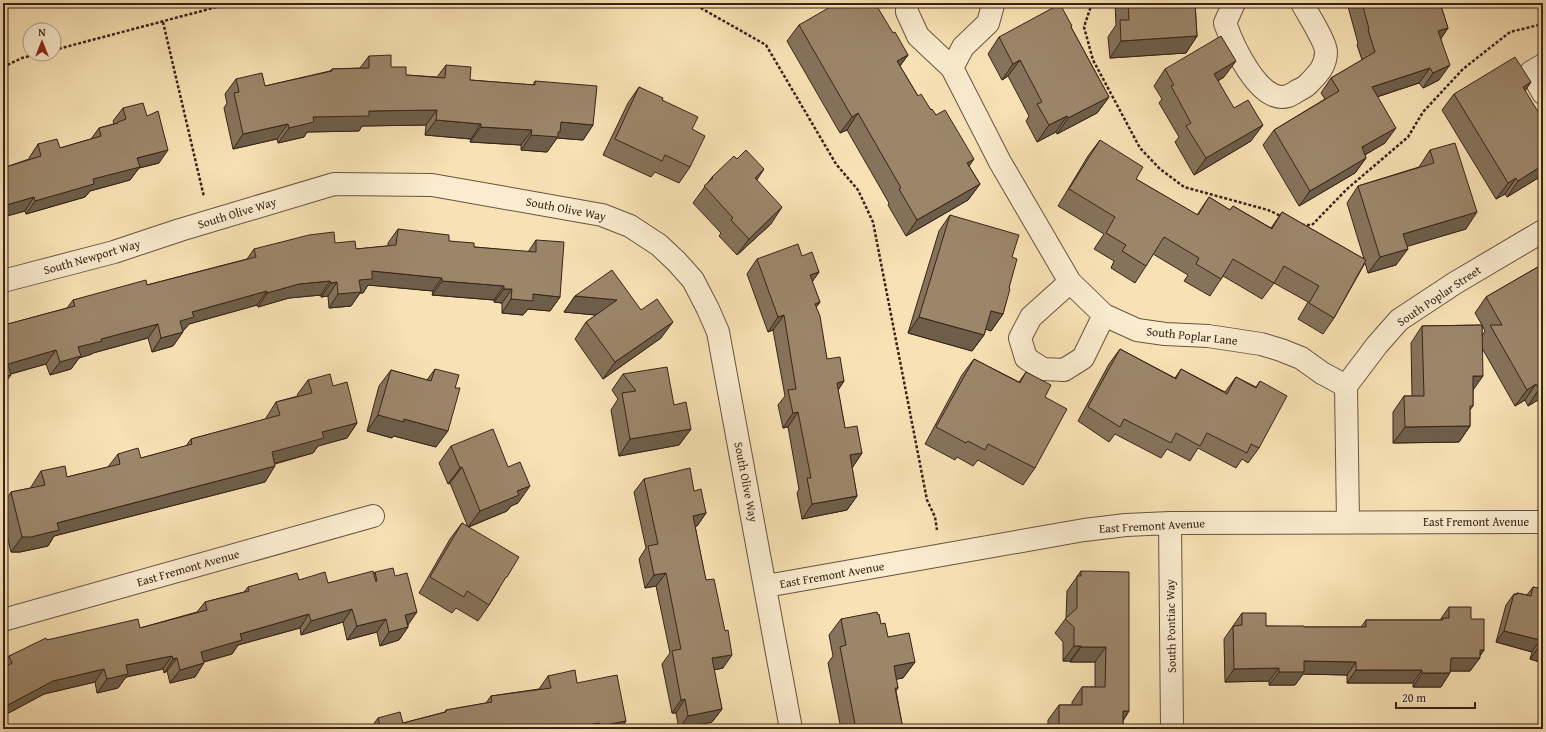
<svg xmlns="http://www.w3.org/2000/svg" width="1546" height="732" font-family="'Gentium Book Plus',serif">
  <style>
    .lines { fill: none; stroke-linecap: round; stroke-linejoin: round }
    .street-casing { stroke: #69533f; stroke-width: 24 }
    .path { stroke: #392318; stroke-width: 2.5; stroke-dasharray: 3 2; stroke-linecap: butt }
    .street { stroke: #faeccf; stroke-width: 22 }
    .wall { fill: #86735b; stroke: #392318; fill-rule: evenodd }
    .shaded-wall { fill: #6d5e4a; stroke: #392318 }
    .building { fill: #9c866a; stroke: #392318 }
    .labels { text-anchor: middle; stroke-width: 3; stroke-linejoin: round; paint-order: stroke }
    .street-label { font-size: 12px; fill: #392318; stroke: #faeccf }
  </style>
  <rect width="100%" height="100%" fill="#f8e2b5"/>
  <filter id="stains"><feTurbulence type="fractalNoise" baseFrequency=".005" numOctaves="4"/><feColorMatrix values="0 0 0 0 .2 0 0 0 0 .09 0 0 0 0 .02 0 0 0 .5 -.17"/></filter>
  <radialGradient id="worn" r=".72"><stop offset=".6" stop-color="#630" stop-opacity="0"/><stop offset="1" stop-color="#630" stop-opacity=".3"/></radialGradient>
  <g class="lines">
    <defs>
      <path id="street" d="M907,3V12L918,36L952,68L963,47L988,23L993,5L992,3
        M1234,3L1225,23C1232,43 1259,105 1288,96C1291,95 1294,93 1297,91C1301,89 1306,87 1309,83C1318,74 1326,66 1326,52C1326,42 1307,13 1302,3
        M1543,65L1531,72L1543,93
        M952,68L1000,162L1070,282L1104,315L1137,330L1165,334L1208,336L1261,344L1281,350L1301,358L1322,373L1346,386
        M3,281L114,252L180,230L334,184L432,185L602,215L630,226L659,245L677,262L693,280L708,309L718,332L791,729
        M1070,282L1031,317L1020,338L1026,358L1043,369L1064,370L1083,358L1104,315
        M1348,522L1346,386L1377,345L1399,320L1455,283L1543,231
        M1170,523L1172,729
        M766,586L1084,530L1126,525L1170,523L1543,522
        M3,620L373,516"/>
    </defs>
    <use href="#street" class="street-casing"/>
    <path class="path" d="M577,3L583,5L600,3
      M692,3L766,45L836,164L858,190L873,222L927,500L935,517L937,530
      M1092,3L1084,27L1093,60L1140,148L1160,169L1184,187L1268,210L1283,217
      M163,22L204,197
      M54,50L232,3
      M3,67L22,58L38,54
      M1302,225H1312L1347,189L1408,137L1423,112L1463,69L1510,32L1543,24"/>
    <use href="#street" class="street"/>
  </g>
  <path class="wall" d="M1038,3H1045L1039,6Z
    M1115,3H1195L1197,36L1186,53L1110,58L1108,37L1116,25Z
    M1347,3H1441H1440L1448,28L1441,38L1439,80L1423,88L1419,83L1377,97L1385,143L1365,155L1366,158L1355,173L1299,206L1263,145L1274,130L1325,99L1321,93L1331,78L1362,60L1357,45L1358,43Z
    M799,25L893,33L908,55L900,66L918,96L931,110L969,166L980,184L968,200L906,236L888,205L889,203L847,130L840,133L787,41Z
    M1072,26L1071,27L1109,97L1097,113L1057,134L1056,132L1037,142L1026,121L1029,116L1008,76L1002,80L988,54L999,37Z
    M369,56L406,75L437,77L446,65L470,80L533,85L535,81L593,125L583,140L557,138L547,152L521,150V145L470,142L471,139L425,135L426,125L362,126L359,131L307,132L304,137L278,143L277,139L233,149L224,108L227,103L225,94L236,79L265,86L330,71L332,69L360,68Z
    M1165,69L1224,77L1218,81L1251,141L1194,175L1175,142L1179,137L1159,103L1162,99L1154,86Z
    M639,87L662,100L692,129L690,167L679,183L655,172L651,177L603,155L628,103Z
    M1525,91L1543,175L1507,197L1505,194L1496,199L1442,110L1454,94Z
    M123,108L159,163L139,168L130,180L90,191L85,197L26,214L25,211L3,217V168L29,159V158L38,144L60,148L91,139L99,128L114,124L113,121Z
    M1100,140L1136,179L1197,215L1209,197L1230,210L1233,206L1271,228L1282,212L1364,259L1347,203L1358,186L1419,167L1430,150L1466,229L1407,246L1396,265L1368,273L1365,263L1334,318L1323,334L1298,319L1308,302L1274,283L1262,299L1223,276L1210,296L1184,281L1188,275L1153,254L1146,266L1135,283L1111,268L1114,261L1094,249L1104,234L1058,206L1088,156Z
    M712,177L757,180L771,224L737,255L719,236L721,233L693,203Z
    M950,215L1012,257L1009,288L1003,314L991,331L986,329L984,335L972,351L908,333L939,231Z
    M398,229L449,241L474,247L528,252L536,240L560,297L550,311L528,309L523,315L502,313V303L494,302V300L432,295L433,291L368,285L363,293H360L351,306L329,308L328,296L321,297V295L289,298L258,307L257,305L189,324L184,330L183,331L173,346L152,352L148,338L93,353L92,354L79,358L71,369L50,375L46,364L11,374L8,324L67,308L73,300L147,285L247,259L254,249L335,243L356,249L388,246V243Z
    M802,256L819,272L812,282L820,302L816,307L827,359L844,381L838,390L845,428L862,453L852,468L857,496L847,510L802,519L797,493L799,489L788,427L783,428L778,405L785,396L773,330L768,332L747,274L757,259Z
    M1543,264V397L1528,406L1525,400L1515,406L1482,348L1473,390V406L1470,410V426L1459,442L1393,443V412L1404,396H1412L1411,343L1422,326L1482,325L1475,313L1486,297ZM1482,325L1485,331L1482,336Z
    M575,296L641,310L661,338L603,379L575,339L586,322L596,315L564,312Z
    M1120,349L1175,378L1181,369L1225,392L1236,377L1256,387L1260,381L1259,448L1248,463L1242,459L1236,468L1198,448L1190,461L1167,449L1161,458L1115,434L1109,442L1078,421L1109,364Z
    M974,359L1019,382L1026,372L1045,397L1035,468L1023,485L978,460L973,466L957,457L955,460L925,444L962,375Z
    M435,369L436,447L394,436L392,438L367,431L379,386L391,370L427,380Z
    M623,374L674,405L691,429L679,445L619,456L611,410L618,399L612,390Z
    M308,380L333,386L357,423L347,438L318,446L313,453L275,464L265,482L54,536L48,546L20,552H11L3,517V505L11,492L31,488V487L41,471L67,477L108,467L118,454L141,458L186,446L191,439L266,419V418L276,402L298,396L297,395Z
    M451,446L518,503L511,506L507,511L469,527L499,589L489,605L478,621L456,608L452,613L419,593L450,539L462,523L468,527L450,483L448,484L439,463Z
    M644,479L694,491L706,513L697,526H695L723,668L714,670L722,709L712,722L679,729L676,713H672L662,664L670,653L656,586L645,588L639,559L646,548L634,492Z
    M1081,571L1129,711L1123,721V729H1048V720L1059,705H1072V702L1082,687H1095V662H1070V661H1063V642L1055,633L1066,618L1067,591Z
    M375,572L408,625V627L399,640L380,646L377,632L347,640L343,622L301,635L300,628L238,645L232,654L204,662L195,677L170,683L167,671L164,673L163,669L126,677L118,688L97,693L95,682L44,694L3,716V664L9,656L47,640L140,628L197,612L205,602L244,592L248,587L299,580L328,583L374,574Z
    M1533,587L1543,589V663L1530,659L1532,652L1496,642L1506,605L1514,594H1516L1517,593L1527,595Z
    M1449,607L1471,619L1484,650L1470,671H1450L1441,687H1413V683H1347V675L1303,674L1295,685H1269V681L1225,682L1224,639L1242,613L1266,626L1304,627H1361L1366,620H1440Z
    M841,619L881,624L888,637L915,662L903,678L896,679L898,688L896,691L903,729H841L828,663L833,656L829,635Z
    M548,676L577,683L626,721L620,729H370L378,718L403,723L445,712L446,710L486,703L491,696L539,689Z"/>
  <path class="shaded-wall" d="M1448,28L1438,43V31Z
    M1197,36L1186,53L1110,58L1121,41Z
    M908,55L896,71L897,61Z
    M1020,60L1008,76L1002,80L1013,64Z
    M1236,61L1224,77L1202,90L1214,74Z
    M1450,65L1439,80L1423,88L1433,73Z
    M1430,68L1419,83L1361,102L1372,87Z
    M1531,82L1520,99L1523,87Z
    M1109,97L1097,113L1057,134L1068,118Z
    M437,110L426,125L362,126L359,131L307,132L304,137L278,143L289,128L313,117L369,111Z
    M858,113L847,130L840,133L852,117Z
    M1067,116L1056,132L1037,142L1049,125Z
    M436,120L481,124L471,139L425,135Z
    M561,122L593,125L583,140L557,138L547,152L521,150L531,135Z
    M288,124L277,139L233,149L243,134Z
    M1263,125L1251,141L1194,175L1206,158Z
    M481,127L532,130L521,145L470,142Z
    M1396,128L1385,143L1352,162L1362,147Z
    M168,150L159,163L139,168L130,180L90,191L85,197L26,214L35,201L93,179L137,158Z
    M1366,158L1355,173L1299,206L1310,191Z
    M974,159L963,175L967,163Z
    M1543,165V175L1507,197L1518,181Z
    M764,169L753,186L755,178Z
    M1516,178L1505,194L1496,199L1508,183Z
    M980,184L968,200L906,236L917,220Z
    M34,197L25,211L3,217V206Z
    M782,207L771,224L737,255L749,239Z
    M1477,212L1466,229L1392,251L1403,234Z
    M1408,249L1396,265L1368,273L1380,257Z
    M372,271L442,278L433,291L368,285L363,293H360L351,306L329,308L338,294Z
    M819,272L809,286L810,275Z
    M330,281L321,295L289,298L258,307L267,293L299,284Z
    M442,281L504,286L494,300L432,295Z
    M337,282L328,296L321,297L331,283Z
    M504,289H512L502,303L494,302Z
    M267,291L257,305L189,324L184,330L170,334L180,321L192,312Z
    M533,294L560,297L550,311L528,309L523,315L502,313L511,299Z
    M575,296L617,300L606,316L564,312Z
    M820,302L809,317L815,304Z
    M991,311L1003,314L991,331L979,327Z
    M784,315L773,330L768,332L778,317Z
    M919,317L984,335L972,351L908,333Z
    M673,322L661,338L603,379L615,362Z
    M158,324L148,338L93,353L92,354L79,358L71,369L50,375L60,362L78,347L101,339Z
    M183,332L173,346L152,352L161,338Z
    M56,350L46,364L3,376L8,364Z
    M11,375L3,386V377Z
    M1473,376H1483L1471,393Z
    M844,381L834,396L837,383Z
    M1536,384L1525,400L1515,406L1527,390Z
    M1543,387V397L1528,406L1539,389Z
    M798,412L788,427L783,428L793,413Z
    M378,415L404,419L448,431L436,447L394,436L392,438L367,431Z
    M357,423L347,438L318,446L313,453L261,467L272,452L322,432Z
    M1470,426L1459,442L1393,443L1405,427Z
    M691,429L679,445L619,456L630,439Z
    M862,453L852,468L850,455Z
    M275,466L265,482L54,536L48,546L20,552H11L22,537L57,523Z
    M462,467L450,483L448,484L460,468Z
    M530,486L518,503L511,506L507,511L468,527L480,511L517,491Z
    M857,496L847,510L802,519L812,504Z
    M706,513L697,526L684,529L693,516Z
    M666,573L656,586L645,588L654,575Z
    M352,609L343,622L301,635L311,621Z
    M417,612L408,625L405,615Z
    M309,614L300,628L238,645L232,654L192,665L201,652L240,634Z
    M386,619L377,632L347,640L357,626Z
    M408,627L399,640L380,646L389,632Z
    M1504,631L1540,640L1532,652L1496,642Z
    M1074,646H1081L1070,661H1063Z
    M1081,647H1106L1095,662H1070Z
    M1538,648L1543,649V663L1530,659Z
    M1480,650H1484L1478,658H1480L1470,671H1442L1451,658Z
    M732,655L723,668L703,672L712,658Z
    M172,656L163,669L126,677L118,688L97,693L107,679L126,665Z
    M177,658L167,671L164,673L173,659Z
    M1304,661L1356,662L1347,675L1303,674L1295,685H1269L1279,672Z
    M915,662L903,678L882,682L894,666Z
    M204,663L195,677L170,683L180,670Z
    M1279,668L1269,681L1225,682L1234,669Z
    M104,669L95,682L44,694L3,716V710L6,706L53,681Z
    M1356,670H1422L1413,683H1347Z
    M1422,673H1450L1441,687H1413Z
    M685,699L676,713H672L681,700Z
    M722,709L712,722L679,729L688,716Z
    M1123,711H1129L1119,726Z
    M626,721L620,729H598L600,726Z
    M599,723L595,729H567Z
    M1059,727H1085L1084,729H1058Z"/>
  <path class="building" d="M837,3H875L893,33L895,32L908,55L897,61L918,96L921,94L931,110L932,109L936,115L945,110L974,159L967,163L980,184L917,220L899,189L901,188L858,113L852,117L799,25Z
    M1128,3H1195L1197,36L1121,41L1120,20H1129Z
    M1362,3H1440L1448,28L1438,31L1450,65L1433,73L1430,68L1372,87L1396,128L1362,147L1366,158L1310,191L1274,130L1339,91L1331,78L1375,52L1368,30L1369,29Z
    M1060,4L1072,26L1071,27L1109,97L1068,118L1067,116L1049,125L1037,104L1042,102L1020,60L1013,64L999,37Z
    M1221,36L1236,61L1214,74L1234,108L1248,100L1263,125L1206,158L1186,126L1191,123L1171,86L1174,85L1165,69Z
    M391,55V67H406V75L445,78L446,65L471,67L470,80L535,85V81L597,86L593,125L561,122L560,132H558V137L531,135L532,130L481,127V124L436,120L437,110L369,111V116L313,117L314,122L289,128L288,124L243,134L234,93L239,92L236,79L262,73L265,86L332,71V69L369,68V56Z
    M1515,57L1531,82L1523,87L1543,120V165L1518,181L1516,178L1508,183L1454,94Z
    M639,87L663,98L662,100L698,117L692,129L705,136L690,167L665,155L662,161L615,139Z
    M143,103L147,116L158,111L168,150L137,158L140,167L93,179L94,184L35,201L34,197L3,206V168L41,156L38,144L57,139L60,148L101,136L99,128L118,123V122L126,119L123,108Z
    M1100,140L1143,167L1136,179L1198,215L1209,197L1230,210L1233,206L1272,229L1282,212L1366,260L1334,318L1309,303L1319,286L1284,266L1274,283L1233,259L1221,279L1196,264L1199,258L1164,237L1146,266L1122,251L1126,245L1106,233L1115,217L1069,189Z
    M1455,143L1477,212L1403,234L1408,249L1380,257L1358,186L1434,163L1430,150Z
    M746,150L764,169L755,178L782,207L749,239L731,220L733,218L704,186L713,178L712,177L734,156L737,159Z
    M950,215L1019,235L1012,257L1017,259L1009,288L1010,289L1003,314L991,311L984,335L919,317Z
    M398,229L449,235V241L474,243V247L536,252V240L564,242L560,297L533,294V301L511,299L512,289H504V286L442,281V278L372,271V279L359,280L361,292L338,294L337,282L331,283L330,281L299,284L267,293V291L192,312L194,317L180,321L183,332L161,338L158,324L101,339L102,341L78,347L81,356L60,362L56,350L8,364L11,375L3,377V320L6,319L8,324L75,306L73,300L146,280L147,285L256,257L254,249L309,235L334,232L335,243L355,241L356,249L396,245Z
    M798,244L802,256L812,252L819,272L810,275L820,302L815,304L820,316L827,359L840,357L844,381L837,383L845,428L857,426L862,453L850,455L857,496L812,504L807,478H811L798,412L793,413L788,390L796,389L784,315L778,317L757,259Z
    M1543,264V387L1539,389L1536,384L1527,390L1490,325H1502L1486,297Z
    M612,270L641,310L657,299L673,322L615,362L586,322L617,300L575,296Z
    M1482,325L1483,376H1473V406H1470V426L1405,427L1404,396H1424L1422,326Z
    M1120,349L1176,379L1181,369L1227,394L1236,377L1256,388L1260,381L1287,396L1259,448L1251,444L1247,453L1207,433L1200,446L1176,433L1171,443L1124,419L1120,427L1088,407Z
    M974,359L1020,383L1026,372L1051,385L1045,397L1067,409L1035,468L988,444L985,450L968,441L966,443L936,427Z
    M667,367L674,405L686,402L691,429L630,439L622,393L636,391L623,374Z
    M435,369L459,375L455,388H460L448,431L404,419V422L378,415L391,370L431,381Z
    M330,374L333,386L347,382L357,423L322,432L324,438L272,452L275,466L57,523L59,530L31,537H22L11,492L45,485L41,471L65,466L67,477L120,464L118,454L138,448L141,458L192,444L191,439L280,415L276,402L312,393L308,380Z
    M493,429L508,467L520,462L530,486L517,491L519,495L480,511L462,467L460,468L451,446Z
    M690,468L694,491L701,489L706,513L693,516L706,580L714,579L725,631L728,630L732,655L712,658L722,709L688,716L685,699L681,700L672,651L681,649L666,573L654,575L648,546L658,544L644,479Z
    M462,523L519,557L507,577H506L489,605L467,591L464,597L430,577Z
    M393,568L395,576L407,573L417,612L405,615L408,627L389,632L386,619L357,626L352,609L311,621L309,614L240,634L242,640L201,652L204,663L180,670L177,658L173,659L172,656L126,665L128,674L107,679L104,669L53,681L6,706L3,700V668L12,663L9,656L46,638L47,640L138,619L140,628L207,610L205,602L249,591L248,587L297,573L299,580L325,572L328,583L373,571L376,582L377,581L375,572Z
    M1081,571L1129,572V711H1123V729H1085V727H1059V705H1082V687H1105L1106,647H1081V646H1074V627L1065,619L1077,608V576H1081Z
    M1533,587L1543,589V649L1538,648L1540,640L1504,631L1514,594L1517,595V593L1531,596Z
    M1449,607H1471V619H1484V650H1480V658H1451L1450,673H1422V670H1356V662L1304,661V672H1279V668L1234,669L1233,626L1242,625V613H1266V626H1304V627H1366V620H1443V618H1449Z
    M877,612L878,615L879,614L881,624L885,623L888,637L909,633L915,662L894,666L898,688H895L903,729H856L840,647L846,645L841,619Z
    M575,670L577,683L617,675L626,721L600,726L599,723L567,729H555V728L551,729H381L378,718L400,712L403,723L446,712V710L492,702L491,696L551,688L548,676Z"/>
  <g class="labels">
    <g class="street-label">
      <text transform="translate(566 209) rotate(11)" y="4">South Olive Way</text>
      <text transform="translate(237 213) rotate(-17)" y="4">South Olive Way</text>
      <text transform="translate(92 257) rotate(-16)" y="4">South Newport Way</text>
      <text transform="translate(1439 296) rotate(-34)" y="4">South Poplar Street</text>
      <text transform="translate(1192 336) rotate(6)" y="4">South Poplar Lane</text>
      <text transform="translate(746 482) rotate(79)" y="4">South Olive Way</text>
      <text x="1476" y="526">East Fremont Avenue</text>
      <text transform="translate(1152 526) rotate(-3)" y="4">East Fremont Avenue</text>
      <text transform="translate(188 568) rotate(-16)" y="4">East Fremont Avenue</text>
      <text transform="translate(832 575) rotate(-10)" y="4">East Fremont Avenue</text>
      <text transform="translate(1171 626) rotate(-91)" y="4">South Pontiac Way</text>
    </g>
  </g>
  <rect width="1546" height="732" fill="none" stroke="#f8e2b5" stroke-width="16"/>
  <rect x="4" y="4" width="1538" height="724" fill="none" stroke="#392318" stroke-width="2"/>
  <rect x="8" y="8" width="1530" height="716" fill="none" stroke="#392318"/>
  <g transform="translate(42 42)"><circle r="19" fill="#faeccf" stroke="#ad9c86"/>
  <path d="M0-3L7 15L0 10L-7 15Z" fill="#8f2418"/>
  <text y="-6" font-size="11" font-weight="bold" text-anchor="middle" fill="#392318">N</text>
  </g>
  <path d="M1396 702v6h79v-6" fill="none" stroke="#392318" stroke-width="2"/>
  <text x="1402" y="702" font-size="12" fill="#392318" stroke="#faeccf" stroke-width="3" paint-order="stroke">20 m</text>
  <rect width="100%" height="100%" filter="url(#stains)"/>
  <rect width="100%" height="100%" fill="url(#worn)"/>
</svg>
